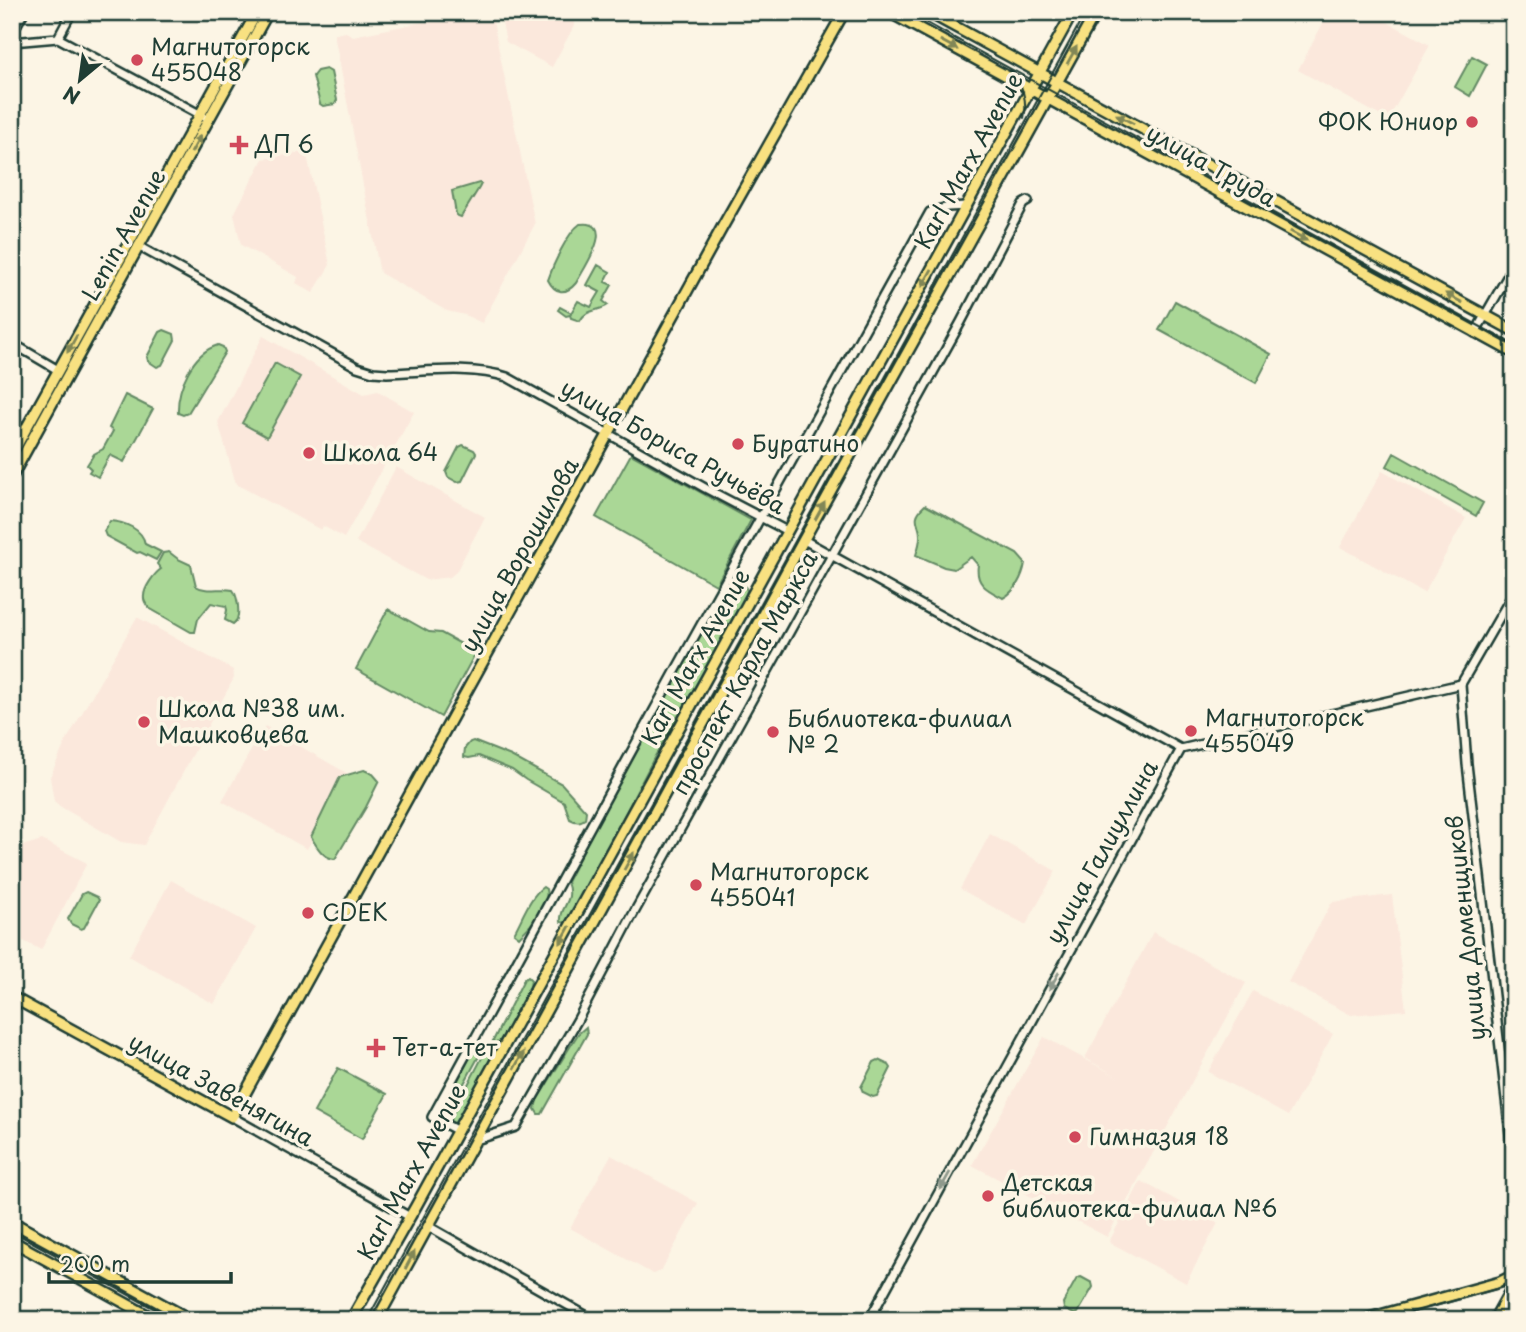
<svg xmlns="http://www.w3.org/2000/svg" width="1526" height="1332" font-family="'Playpen Sans',sans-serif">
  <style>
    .built { fill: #fbe8dc }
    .green { fill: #aad796; stroke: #648a65; stroke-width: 2 }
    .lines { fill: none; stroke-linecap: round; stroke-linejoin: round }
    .minor-casing { stroke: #1f3d34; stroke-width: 12 }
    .major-casing { stroke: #1f3d34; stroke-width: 14 }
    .minor { stroke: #fcf5e5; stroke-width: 7 }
    .major { stroke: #f8e181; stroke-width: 9 }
    .tram { stroke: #1f3d34; stroke-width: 2 }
    .oneway { fill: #818757 }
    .oneway2 { fill: #8e998c }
    .poi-dot { fill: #d1495b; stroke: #fcf5e5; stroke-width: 2.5 }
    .labels { text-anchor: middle; stroke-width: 7; stroke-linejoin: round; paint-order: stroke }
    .poi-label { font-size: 23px; fill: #1f3d34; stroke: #fcf5e5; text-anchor: start }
    .street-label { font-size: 23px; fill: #1f3d34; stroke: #fcf5e5 }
  </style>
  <rect width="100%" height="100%" fill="#fcf5e5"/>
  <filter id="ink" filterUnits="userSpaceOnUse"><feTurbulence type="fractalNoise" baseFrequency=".0143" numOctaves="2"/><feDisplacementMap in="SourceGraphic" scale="14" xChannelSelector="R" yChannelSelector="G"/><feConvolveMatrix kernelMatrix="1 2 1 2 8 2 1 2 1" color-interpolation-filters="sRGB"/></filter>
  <g filter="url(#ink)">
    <path class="built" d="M448,12H491L535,224L482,323L465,315L447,311L380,273L334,34L346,32L353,36L449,17Z
      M500,12H569L575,24L552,67L506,42Z
      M1329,12H1369L1430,45L1388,120L1298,70Z
      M303,152L307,155L330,265L313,293L296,283L298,277L241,245L234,214L263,159Z
      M263,336L364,394L378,391L414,412L344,538L323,526L321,530L236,484L218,422Z
      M396,467L485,517L456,572L450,577L426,580L356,542Z
      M1382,471L1466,518L1424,593L1340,547Z
      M137,617L233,670L234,678L144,845L121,842L61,807L54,801L50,777L66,741Z
      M265,726L350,775L307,849L222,801Z
      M990,834L1056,871L1026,925L960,889Z
      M42,840L87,863L41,950L12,935V849Z
      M171,880L256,928L214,1004L129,956Z
      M1392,895L1406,1010L1351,1015L1288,982L1332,902Z
      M1153,932L1246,983L1107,1237L972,1165L1044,1037L1118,1077L1085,1058Z
      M1253,991L1333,1034L1288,1116L1208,1072Z
      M611,1155L698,1203L661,1271L653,1274L570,1228Z
      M1141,1181L1218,1223L1186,1283L1109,1242Z"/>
    <path class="green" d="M1472,56L1487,64L1470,96L1455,87Z
      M326,69L331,72L337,100L335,104L323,106L320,104L313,76L317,71Z
      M479,183L481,184L479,188L461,217L458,216L456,214L452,191Z
      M580,224C619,219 583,270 576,283C566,295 555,294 548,280C553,265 567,233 580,224Z
      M598,265L610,272L605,282L612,285L603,301L608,305C598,312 586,309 580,321L571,318L570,315L566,316L558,310L560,307L571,313L578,301L591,307L600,292L587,285Z
      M1175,301L1271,354L1256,383L1159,330Z
      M164,330L174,334L175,340L162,365L157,367L148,361L147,357L160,332Z
      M218,345L223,347L225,352L188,413L183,415L178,413C177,388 192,353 218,345Z
      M275,363L300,377L267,437L242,423Z
      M125,395L153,409L124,462L110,455L98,477L89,472L91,469L87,465L94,454L103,449L113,431L109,428Z
      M463,445L474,450L476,453L462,481L457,482L448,477L446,472L459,447Z
      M1394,453L1483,503L1476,516L1387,466Z
      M631,454L751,520L716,585L596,517Z
      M925,505L1017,554L1025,563C1023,576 1015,592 1003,598C988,590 975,585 978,565L971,557L954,569L944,567L916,555C918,549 920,543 920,537C921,522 909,520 925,505Z
      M110,521C124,522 143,529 145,544L161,552L156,560L140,552L137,553L106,536L104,531Z
      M169,552L178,559L191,565L196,586C206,593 221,587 233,590C237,595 239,608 238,615C238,620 236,621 233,624L225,620L227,610L226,606L211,603L198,619L195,632H191L149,608C146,604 143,601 144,596C144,588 154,574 161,569L157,564L163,553Z
      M734,577H740L747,590L744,601L683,708L654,758L597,868L566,923L561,922C559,906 575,903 567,882L612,793L723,590Z
      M388,609L429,632L441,633L476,652L441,717L356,669Z
      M473,741L511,756L562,784L586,811L585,819C579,823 576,822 570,819L564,802L526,780L512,770L479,756L469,758L464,757L465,748L470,742Z
      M364,770L373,774L379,781L366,807L335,859C323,858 317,847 311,837L340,777Z
      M543,887L546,889C550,909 531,924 519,937L514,933C522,919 530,896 543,887Z
      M86,892L97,897L99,900L84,928L81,929L71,924L68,919L82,894Z
      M528,977L531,980C529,1002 511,1024 499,1042L492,1043L524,979Z
      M586,1027L587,1034L542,1114H538L535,1109L537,1100L578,1034Z
      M482,1043L485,1045L445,1118L442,1115V1111L476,1045Z
      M488,1049L491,1055L489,1063L459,1121L455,1123L450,1122L451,1117L485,1052Z
      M878,1060L889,1065L891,1068L877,1096L873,1097L863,1092L861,1087L874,1062Z
      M338,1068L387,1094L362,1139L314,1112Z
      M1081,1277L1092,1283L1093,1287L1078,1313L1074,1314L1064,1309L1063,1303L1077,1278Z"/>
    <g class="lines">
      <defs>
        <path id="minor" d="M12,33L24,12
          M58,38L72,12
          M12,42L58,38L203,116
          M138,246L357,367L373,372L387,373C426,372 469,365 507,377L705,488L787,531
          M1475,333L1514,265
          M12,343L58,370
          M804,540L1181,749
          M1461,684L1467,764L1514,1168
          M232,1117L410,1217
          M458,1131L432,1117L677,668L930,212L948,207L966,206
          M476,1140L516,1127L578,1019L630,920L961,322L1023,204L1028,201
          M428,1226L594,1320
          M869,1320L1181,749L1461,684L1514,592"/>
        <path id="major" d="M889,12L1514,353
          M928,12L1514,331
          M12,454L257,12
          M12,476L268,12
          M12,997L232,1117L724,224L844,12
          M12,1222L191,1320
          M12,1241L156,1320
          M351,1320L416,1206L1073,12
          M377,1320L809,530L1096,12
          M1362,1320L1500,1282L1514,1275
          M1494,1320L1514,1284
          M1511,1320L1514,1315"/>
      </defs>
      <use href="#minor" class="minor-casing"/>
      <use href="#major" class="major-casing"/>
      <use href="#minor" class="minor"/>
      <use href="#major" class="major"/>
      <path class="tram" d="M907,12L1514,345
        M1010,69C1022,81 1028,102 1024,118
        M12,1231L175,1320
        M367,1320L1086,12
        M1385,1320L1496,1289L1514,1279"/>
    </g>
    <defs><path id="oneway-solid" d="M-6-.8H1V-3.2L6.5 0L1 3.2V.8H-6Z" transform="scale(1.75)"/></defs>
    <g class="oneway">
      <use href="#oneway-solid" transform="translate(949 45) rotate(29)"/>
      <use href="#oneway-solid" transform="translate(1072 55) rotate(-61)"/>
      <use href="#oneway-solid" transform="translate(1125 119) rotate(-152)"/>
      <use href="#oneway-solid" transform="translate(196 144) rotate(-61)"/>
      <use href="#oneway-solid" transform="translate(1299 236) rotate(29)"/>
      <use href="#oneway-solid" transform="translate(927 278) rotate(119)"/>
      <use href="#oneway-solid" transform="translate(1454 298) rotate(-151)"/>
      <use href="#oneway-solid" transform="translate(72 344) rotate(119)"/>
      <use href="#oneway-solid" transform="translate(820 511) rotate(-61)"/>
      <use href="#oneway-solid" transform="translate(629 861) rotate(-61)"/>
      <use href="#oneway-solid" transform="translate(565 935) rotate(119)"/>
      <use href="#oneway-solid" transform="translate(519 1060) rotate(-61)"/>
      <use href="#oneway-solid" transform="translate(410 1260) rotate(-62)"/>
    </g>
    <g class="oneway2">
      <use href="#oneway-solid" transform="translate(1054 981) rotate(119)"/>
      <use href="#oneway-solid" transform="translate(945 1181) rotate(119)"/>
    </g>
  </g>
  <g class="poi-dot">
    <circle cx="137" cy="60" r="7"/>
    <circle cx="1472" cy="122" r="7"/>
    <path d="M235.5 134.5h7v7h7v7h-7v7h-7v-7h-7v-7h7z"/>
    <circle cx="738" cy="444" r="7"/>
    <circle cx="309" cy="453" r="7"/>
    <circle cx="144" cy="722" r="7"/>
    <circle cx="1191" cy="731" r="7"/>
    <circle cx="773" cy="732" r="7"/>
    <circle cx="696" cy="885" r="7"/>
    <circle cx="308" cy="913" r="7"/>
    <path d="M372.5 1037.5h7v7h7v7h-7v7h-7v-7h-7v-7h7z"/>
    <circle cx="1075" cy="1137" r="7"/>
    <circle cx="988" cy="1196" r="7"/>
  </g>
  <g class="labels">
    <g class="poi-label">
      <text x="151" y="55">Магнитогорск<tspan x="151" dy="26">455048</tspan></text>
      <text x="1458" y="130" text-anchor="end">ФОК Юниор</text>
      <text x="255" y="153">ДП 6</text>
      <text x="752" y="452">Буратино</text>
      <text x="323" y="461">Школа 64</text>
      <text x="158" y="717">Школа №38 им.<tspan x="158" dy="26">Машковцева</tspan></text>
      <text x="1205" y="726">Магнитогорск<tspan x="1205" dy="26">455049</tspan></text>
      <text x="787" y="727">Библиотека-филиал<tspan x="787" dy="26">№ 2</tspan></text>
      <text x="710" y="880">Магнитогорск<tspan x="710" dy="26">455041</tspan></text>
      <text x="322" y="921">CDEK</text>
      <text x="392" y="1056">Тет-а-тет</text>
      <text x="1089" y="1145">Гимназия 18</text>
      <text x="1002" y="1191">Детская<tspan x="1002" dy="26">библиотека-филиал №6</tspan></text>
    </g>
    <g class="street-label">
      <text transform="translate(969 161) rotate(-61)" y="8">Karl Marx Avenue</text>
      <text transform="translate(1211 166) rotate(29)" y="8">улица Труда</text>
      <text transform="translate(124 235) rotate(-61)" y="8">Lenin Avenue</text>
      <text transform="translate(673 447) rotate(29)" y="8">улица Бориса Ручьёва</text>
      <text transform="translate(520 555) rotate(-61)" y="8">улица Ворошилова</text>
      <text transform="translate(696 657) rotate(-61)" y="8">Karl Marx Avenue</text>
      <text transform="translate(745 673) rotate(-61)" y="8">проспект Карла Маркса</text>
      <text transform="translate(1102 852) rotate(-61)" y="8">улица Галиуллина</text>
      <text transform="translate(1466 928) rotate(-96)" y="8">улица Доменщиков</text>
      <text transform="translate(221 1090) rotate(29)" y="8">улица Завенягина</text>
      <text transform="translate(412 1172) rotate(-61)" y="8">Karl Marx Avenue</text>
    </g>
  </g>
  <rect width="1526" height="1332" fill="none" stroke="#fcf5e5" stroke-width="42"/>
  <rect x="21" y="21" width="1484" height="1290" fill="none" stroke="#1f3d34" stroke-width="2.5" filter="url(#ink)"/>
  <g transform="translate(80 80) rotate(209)" stroke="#fcf5e5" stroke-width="5" paint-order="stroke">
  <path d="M0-5L12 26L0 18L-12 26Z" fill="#1f3d34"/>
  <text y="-10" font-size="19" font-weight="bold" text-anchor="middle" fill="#1f3d34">N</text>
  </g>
  <path d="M49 1272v10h182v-10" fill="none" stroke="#1f3d34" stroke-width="3.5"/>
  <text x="60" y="1272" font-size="21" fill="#1f3d34" stroke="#fcf5e5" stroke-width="5" paint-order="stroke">200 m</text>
</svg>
